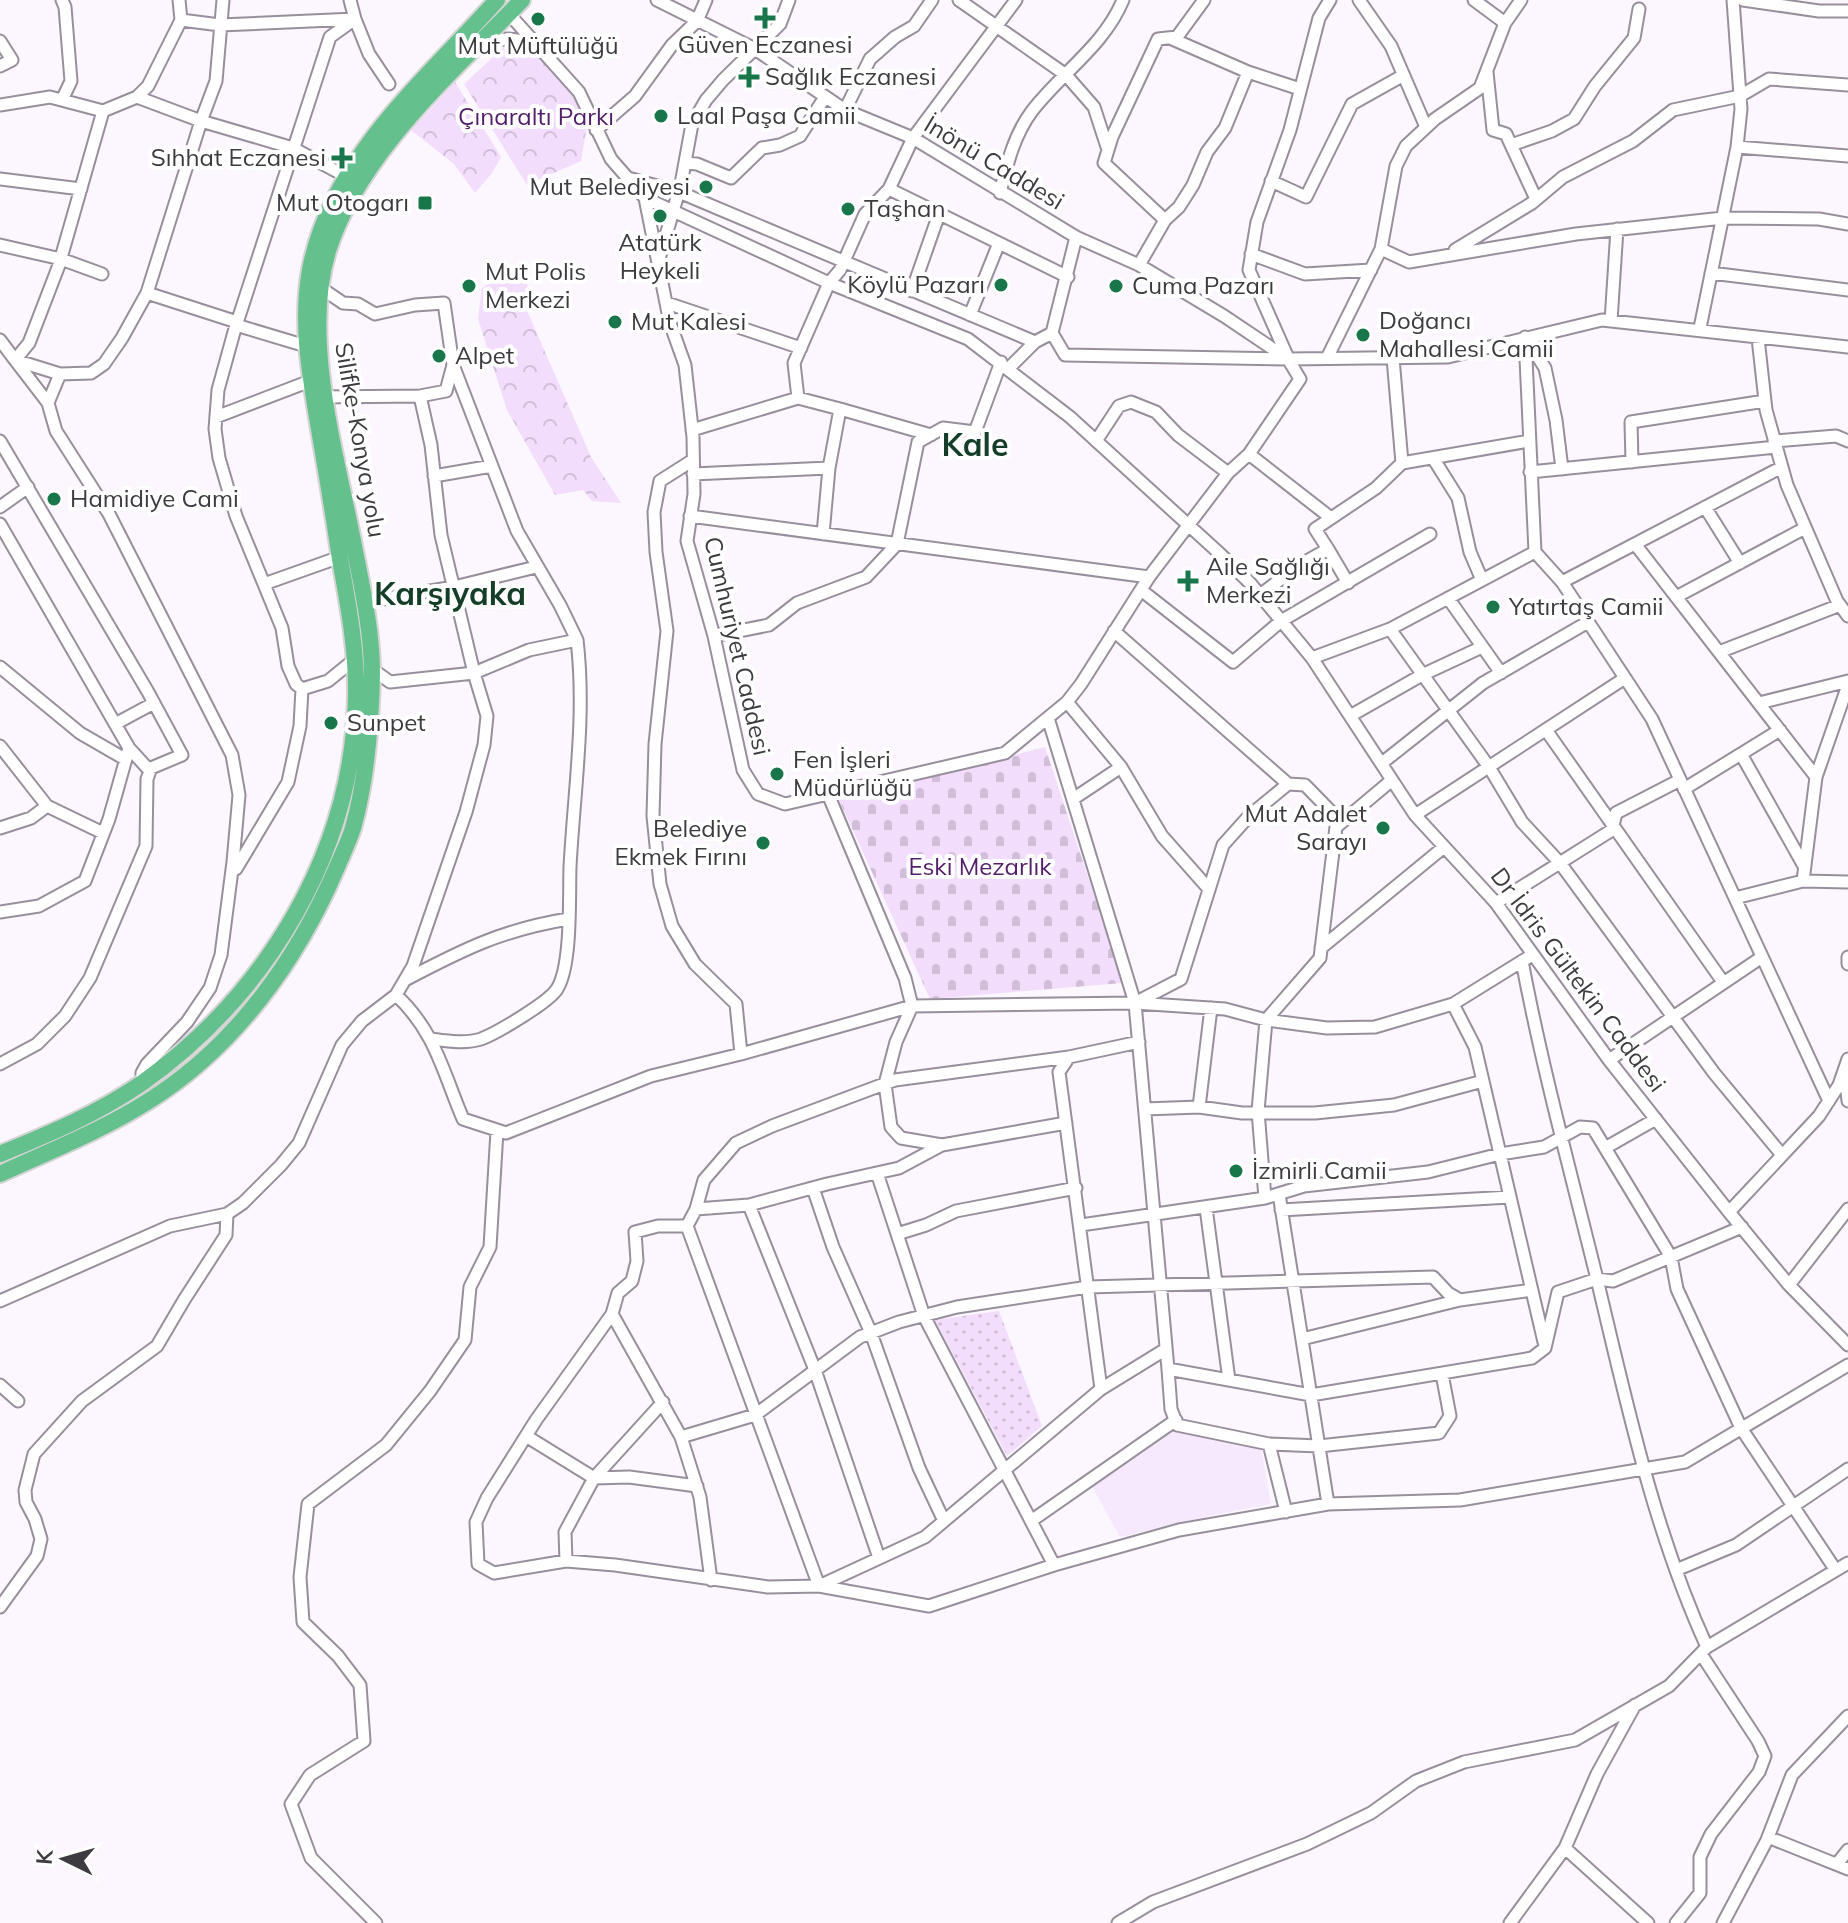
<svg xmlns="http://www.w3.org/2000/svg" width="1848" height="1923" font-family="Mulish,sans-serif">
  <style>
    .built { fill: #f6e9fd }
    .forest { fill: url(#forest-crowns) }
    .cemetery { fill: url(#cemetery-stones) }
    .park { fill: url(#park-dots) }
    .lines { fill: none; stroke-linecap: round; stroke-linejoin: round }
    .minor-casing { stroke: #978f9b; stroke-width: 15 }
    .highway-casing { stroke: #d5d4d5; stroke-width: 20 }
    .minor { stroke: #fff; stroke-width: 11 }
    .highway { stroke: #64c08c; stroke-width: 16 }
    .poi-dot { fill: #19754a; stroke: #fff; stroke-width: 3 }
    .labels { text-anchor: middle; stroke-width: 8; stroke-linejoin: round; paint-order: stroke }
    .poi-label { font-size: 24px; fill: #3e3b40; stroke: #fff; text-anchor: start }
    .park-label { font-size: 24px; fill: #521d69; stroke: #fff }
    .street-label { font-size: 24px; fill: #3e3b40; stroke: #fff }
    .district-label { font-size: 32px; font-weight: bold; fill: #153e28; stroke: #fff }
  </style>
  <defs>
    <pattern id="forest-crowns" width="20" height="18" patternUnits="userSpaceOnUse" patternTransform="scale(2)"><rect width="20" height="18" fill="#f2ddfd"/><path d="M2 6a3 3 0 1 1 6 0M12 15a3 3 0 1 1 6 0" fill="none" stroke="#d1bfda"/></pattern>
    <pattern id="cemetery-stones" width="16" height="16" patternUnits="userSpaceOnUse" patternTransform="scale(2)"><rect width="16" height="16" fill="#f2ddfd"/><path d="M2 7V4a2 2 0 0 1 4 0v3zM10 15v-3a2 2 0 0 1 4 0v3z" fill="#d1bfda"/></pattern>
    <pattern id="park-dots" width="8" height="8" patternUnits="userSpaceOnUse" patternTransform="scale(2)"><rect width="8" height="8" fill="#f2ddfd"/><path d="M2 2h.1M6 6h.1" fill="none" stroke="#d1bfda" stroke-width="1.8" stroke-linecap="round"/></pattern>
  </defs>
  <rect width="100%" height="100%" fill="#fcf6fe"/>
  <path class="built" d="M1168,1429L1261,1448L1271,1504L1213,1515L1120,1537L1088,1479Z"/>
  <path class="forest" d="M506,45L542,54L574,94L587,125L581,161L527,185L464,84Z
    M455,82L501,157L492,173L475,193L454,164L411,130Z
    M518,267L527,272L528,313L591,457L621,503L592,501L583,490L555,495L507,410L478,319L482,288Z"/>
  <path class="cemetery" d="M1045,747L1123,983L930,999L839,800Z"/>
  <path class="park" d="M999,1311L1042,1426L1007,1456L935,1320Z"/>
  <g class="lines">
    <defs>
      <path id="minor" d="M62,0L65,7L71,81L62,100
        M179,0L181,20
        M350,0L355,19L330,37L234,332L218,390L215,429L219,458L236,516L282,628L288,666L296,684L302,689L328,681L355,659
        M657,0L755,49L845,110L913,138L1076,237L1052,333L1035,342L1009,368
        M959,0L1066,75L1094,107L1108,150
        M1359,0L1391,46L1426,127
        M1474,0L1505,23
        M1743,0L1819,11H1848
        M509,14L579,92L611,159L645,198L670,323L685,365L693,437L694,494L687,541L714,636L743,770L758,794L785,804L1005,753L1067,702L1081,684L1149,577L1228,473L1249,454L1300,379L1288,359L1224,316L1139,265L1076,237
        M1170,38L1248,72
        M0,41L12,60L0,66
        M483,41L508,39L536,42
        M1487,72L1493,130L1506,134L1536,199
        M137,97L201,121L216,81L223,0
        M0,105L50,97L103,111L59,265L29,343L15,360L48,403L56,431L109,514L232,755L239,795L233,862L221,955L210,988L187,1022L147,1064L142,1073V1083
        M845,110L870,59L895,37L914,26L932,0
        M103,111L137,97L148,86L181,20L220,25L355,19L369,54L389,84
        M596,130L635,96L672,45L697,21L706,0
        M1511,145L1552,131L1574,119L1595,86L1634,38L1639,9
        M1737,147L1848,156
        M685,163L697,164L731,178L762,148L780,145L800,136L825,97
        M628,178L679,192L1035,342
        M0,179L81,189
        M1271,181L1306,197L1352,104L1402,76
        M889,189L1068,277
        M1000,193C1007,164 1014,135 1032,111C1061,73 1104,46 1123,0
        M645,198L829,283L968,339L1070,417L1218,552L1250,583L1312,658L1415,815L1496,903L1609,1060L1729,1212L1789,1285L1848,1345
        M1165,220L1179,207L1193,185L1207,152L1225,128L1248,72L1300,89
        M0,245L61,259L102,274
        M1381,249L1409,262L1576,234L1723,218L1819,219L1848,224
        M1455,250L1532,203L1563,177L1633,141L1673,110L1740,96L1769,79L1848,85
        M1251,254L1305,274L1371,270
        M659,259L681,184L692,124L706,100L723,80L780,24L789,0
        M1139,265L1165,220L1104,163L1112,137L1158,39L1177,37L1204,0
        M1711,273L1848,290
        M321,288L343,303L358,304L375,314L415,305L444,303L453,365L446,391L420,396
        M912,291L939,214
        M147,293L237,322
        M667,303L801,348
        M970,315L999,243
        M1611,321L1617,229
        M236,325L306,346
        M1700,328L1737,147L1741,109L1733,0
        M1052,333L1065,355L1288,359L1448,357L1602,320L1848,347
        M1525,337L1535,552L1562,582L1652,719L1829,1101
        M1526,338L1545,368L1556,420L1562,469
        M1758,338L1766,410L1787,485L1837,601L1848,616
        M0,340L15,360L60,374L91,373L104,364L122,338L147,293L201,121L293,148L347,177
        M1288,358L1249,270L1257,222L1290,130L1319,18L1330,0
        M1327,358L1381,249L1396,166L1406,146L1435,119L1480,88L1505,23L1521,0
        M318,397L420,396L431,445L441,535L474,673L487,716L484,745L466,812L413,966L396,995C435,1031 443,1072 463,1119L506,1133L651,1076L741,1054L912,1006L1135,1003L1181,979L1223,845L1249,816L1288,784L1114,631
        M48,403L60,374
        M840,409L931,435
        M216,417L310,381
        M692,430L798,398
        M0,441L148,692L182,755L151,768L147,779L146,846L90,978L65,1016L37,1044L0,1064
        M1096,441L1119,406L1131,402L1156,412L1178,435L1228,473
        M1774,441L1836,436L1848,441
        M1249,454L1331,518
        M1433,458L1458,498L1470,552L1482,580
        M693,460L660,481L654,512L656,552L667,631L655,744L653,816L660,884L672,926L695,964L736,1004L741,1054
        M1632,462L1631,422L1765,401
        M1402,463L1529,441
        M829,468L840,409L798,398L794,363L829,283L840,270L865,214L889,189L913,138L1016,0
        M1530,472L1776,447
        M693,474L829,468L823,534
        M434,476L492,466
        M0,507L28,487
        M1705,507L1740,563
        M690,516L1149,577
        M0,524L129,748L109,819L85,881L39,906L0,912
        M1635,544L1816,777
        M1328,549L1348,583
        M1562,582L1782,467
        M264,584L340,557
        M1141,590L1233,662L1281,621L1430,534
        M1260,595L1298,566L1328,549L1315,529L1376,488L1402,463L1393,358
        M1676,597L1805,528
        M1448,598L1501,673
        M365,602L454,587L536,567
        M1390,629L1489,767L1522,822L1560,863L1714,1073L1782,1155
        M714,636L769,625L797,603L866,577L897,544L918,442L943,428L975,432L1001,362
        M1719,652L1840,605
        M1312,658L1390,629L1535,552
        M0,667L80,733L125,759
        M372,669L390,682L474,673L529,650L577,640L560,605L517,531L453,365
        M1067,702L1121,767L1162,836L1208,888
        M1759,703L1848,681
        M1350,716L1422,675L1482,647
        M1048,718L1135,1003L1225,1009L1266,1020L1327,1028L1375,1027L1453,1004L1532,955
        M115,724L154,703
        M1546,730L1723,982
        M0,746L47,806
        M129,748L150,771
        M1741,754L1804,866
        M1382,763L1483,683L1588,622
        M1288,784L1305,785L1341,822
        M1684,789L1780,730
        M828,794L905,978L912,1006L896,1042L885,1084L891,1127L901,1138L942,1145
        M1073,799L1121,767
        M1415,815L1625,678
        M0,828L31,818L47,806L103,833
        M236,869L288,782L300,726L302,689
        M1803,881L1848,882
        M1735,898L1803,881L1816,777L1848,685
        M1496,903L1612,830L1616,813L1680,780
        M1321,948L1444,847
        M1848,957V964
        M1522,961C1542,1067 1570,1170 1596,1275C1626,1400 1653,1529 1707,1647
        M405,980C464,949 502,930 568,919
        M1135,1003L1168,1369L1311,1395L1532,1358L1545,1348L1558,1292L1597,1279L1613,1281L1742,1227
        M1453,1004L1475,1047L1544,1342
        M432,1039C447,1041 466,1044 481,1039C497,1033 549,1002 557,989C572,966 569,895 570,867C574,791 586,716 577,640
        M1609,1060L1762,957
        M1845,1072L1848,1101
        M1199,1107L1211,1008
        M1145,1109L1199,1107L1242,1113H1315L1394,1105L1483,1081
        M1605,1148L1656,1119
        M877,1173L924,1316L1054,1565
        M813,1188L833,1247L871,1333L919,1468L944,1521
        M1279,1194L1328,1504
        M1265,1198L1258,1111L1266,1020L1320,958L1336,827L1392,780
        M749,1205L815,1370L879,1558
        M1206,1208L1229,1380
        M696,1209L749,1205L827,1184L899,1168L942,1145L1066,1123
        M1281,1210L1510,1197
        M1729,1212L1819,1116L1839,1085L1848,1059
        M1081,1225L1265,1198L1304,1186L1428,1172L1500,1154L1544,1147L1580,1127L1593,1128L1671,1257L1677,1289L1741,1428L1835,1569
        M687,1226H658L635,1232L637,1261L632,1281L618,1293L612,1314L536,1420L487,1498L476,1522L478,1564L494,1573L566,1561L615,1565L768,1587L819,1586L929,1606L1054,1565L1179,1530L1328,1504L1460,1500L1685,1462L1848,1365
        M897,1234L926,1225L956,1211L1076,1188
        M1789,1285L1848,1209
        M0,1301L170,1226L227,1214L243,1203L281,1165L299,1143L342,1045L362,1021L396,995
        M612,1314L681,1437L700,1497L711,1580
        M1302,1339L1460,1300
        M1168,1369L1171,1409L1177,1425L1269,1444L1319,1446L1439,1433L1450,1416L1442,1374
        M0,1385L18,1401
        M1101,1389L1059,1072L1069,1057L1139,1042
        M526,1436L594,1478L663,1402
        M681,1437L755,1415L860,1337L899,1322L957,1307L1088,1287L1433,1277L1448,1293L1460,1300L1532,1290
        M1269,1444L1286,1512
        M1031,1521L1176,1420
        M566,1561L565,1532L594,1478L629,1477L697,1486
        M1676,1570L1736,1545L1848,1469
        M819,1586L687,1226L696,1209L704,1180L736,1143L772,1126L895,1080L1069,1057
        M819,1586L925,1537L1101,1389L1166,1349
        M0,1607L37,1556L41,1539L35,1519L26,1502L25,1490L34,1454L82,1401L157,1346L184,1300L226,1235L227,1214
        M1768,1837L1848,1869
        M1565,1848L1648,1923
        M1837,1864L1848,1850
        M376,1923L311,1858L291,1804L310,1775L364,1741L360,1685L338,1656L303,1622L300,1577L308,1504L386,1445L430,1391L465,1340L470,1287L490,1247L497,1131
        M1118,1923L1153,1902L1307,1844L1371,1813L1416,1781L1464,1762L1575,1740L1669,1686L1707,1647L1848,1563
        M1510,1923L1565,1848L1597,1774L1635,1705
        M1676,1923L1700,1893V1857L1711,1834L1759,1772L1765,1756L1758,1741L1701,1654
        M1723,1923L1767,1840L1792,1775L1848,1716"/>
      <path id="highway" d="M0,1154C49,1134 99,1113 142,1083C267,994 353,852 356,697C357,650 348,604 340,559C334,518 327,476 320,435C311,381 300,325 310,270C331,158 425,81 497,0
        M0,1174C50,1151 101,1131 147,1102C234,1048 297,961 337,867C342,855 349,841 353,828C367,778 371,724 372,673C372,631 362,587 354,546C337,457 301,339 328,251C358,153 454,71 522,0"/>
    </defs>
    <use href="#minor" class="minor-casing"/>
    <use href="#highway" class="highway-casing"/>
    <use href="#minor" class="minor"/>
    <use href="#highway" class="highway"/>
  </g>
  <g class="poi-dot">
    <path d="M761 6h8v8h8v8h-8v8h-8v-8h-8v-8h8z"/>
    <circle cx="538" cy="19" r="8"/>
    <path d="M745 65h8v8h8v8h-8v8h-8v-8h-8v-8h8z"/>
    <circle cx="661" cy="116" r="8"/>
    <path d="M338 146h8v8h8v8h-8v8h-8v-8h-8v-8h8z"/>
    <circle cx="706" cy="187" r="8"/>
    <rect x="417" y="195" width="16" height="16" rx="4"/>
    <circle cx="848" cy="209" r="8"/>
    <circle cx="660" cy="216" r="8"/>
    <circle cx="1001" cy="285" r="8"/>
    <circle cx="469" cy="286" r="8"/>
    <circle cx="1116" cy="286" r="8"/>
    <circle cx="615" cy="322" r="8"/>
    <circle cx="1363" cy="335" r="8"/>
    <circle cx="439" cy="356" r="8"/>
    <circle cx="54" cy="499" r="8"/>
    <path d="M1184 569h8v8h8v8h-8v8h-8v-8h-8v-8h8z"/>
    <circle cx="1493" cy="607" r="8"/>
    <circle cx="331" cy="723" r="8"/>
    <circle cx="777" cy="774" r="8"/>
    <circle cx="1383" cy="828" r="8"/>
    <circle cx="763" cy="843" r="8"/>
    <circle cx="1236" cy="1171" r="8"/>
  </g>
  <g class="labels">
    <g class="poi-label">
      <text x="765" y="53" text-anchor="middle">Güven Eczanesi</text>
      <text x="538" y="54" text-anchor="middle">Mut Müftülüğü</text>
      <text x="765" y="85">Sağlık Eczanesi</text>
      <text x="677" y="124">Laal Paşa Camii</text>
      <text x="326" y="166" text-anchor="end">Sıhhat Eczanesi</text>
      <text x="690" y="195" text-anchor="end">Mut Belediyesi</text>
      <text x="409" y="211" text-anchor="end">Mut Otogarı</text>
      <text x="864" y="217">Taşhan</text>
      <text x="660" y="251" text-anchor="middle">Atatürk<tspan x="660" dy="28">Heykeli</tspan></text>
      <text x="485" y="280">Mut Polis<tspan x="485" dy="28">Merkezi</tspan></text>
      <text x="985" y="293" text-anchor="end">Köylü Pazarı</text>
      <text x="1132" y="294">Cuma Pazarı</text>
      <text x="1379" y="329">Doğancı<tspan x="1379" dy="28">Mahallesi Camii</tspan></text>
      <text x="631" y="330">Mut Kalesi</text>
      <text x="455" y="364">Alpet</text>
      <text x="70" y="507">Hamidiye Cami</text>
      <text x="1206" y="575">Aile Sağlığı<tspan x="1206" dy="28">Merkezi</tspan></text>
      <text x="1509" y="615">Yatırtaş Camii</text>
      <text x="347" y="731">Sunpet</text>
      <text x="793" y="768">Fen İşleri<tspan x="793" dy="28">Müdürlüğü</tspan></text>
      <text x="1367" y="822" text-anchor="end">Mut Adalet<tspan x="1367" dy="28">Sarayı</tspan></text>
      <text x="747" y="837" text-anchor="end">Belediye<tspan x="747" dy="28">Ekmek Fırını</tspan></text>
      <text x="1252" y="1179">İzmirli Camii</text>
    </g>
    <g class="park-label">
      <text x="536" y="125">Çınaraltı Parkı</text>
      <text x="980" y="875">Eski Mezarlık</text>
    </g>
    <g class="street-label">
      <text transform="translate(994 163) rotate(31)" y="8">İnönü Caddesi</text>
      <text transform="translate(360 440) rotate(80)" y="8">Silifke-Konya yolu</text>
      <text transform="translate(737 646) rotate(77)" y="8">Cumhuriyet Caddesi</text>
      <text transform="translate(1578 980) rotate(53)" y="8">Dr İdris Gültekin Caddesi</text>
    </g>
    <g class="district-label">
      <text x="975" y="456">Kale</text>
      <text x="450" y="605">Karşıyaka</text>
    </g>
  </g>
  <g transform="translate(64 1859) rotate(275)" stroke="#ffffff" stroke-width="6" paint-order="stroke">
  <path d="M0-6L14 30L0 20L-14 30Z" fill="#3e3b40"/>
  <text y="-12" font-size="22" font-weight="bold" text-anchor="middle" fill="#3e3b40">K</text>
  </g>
</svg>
